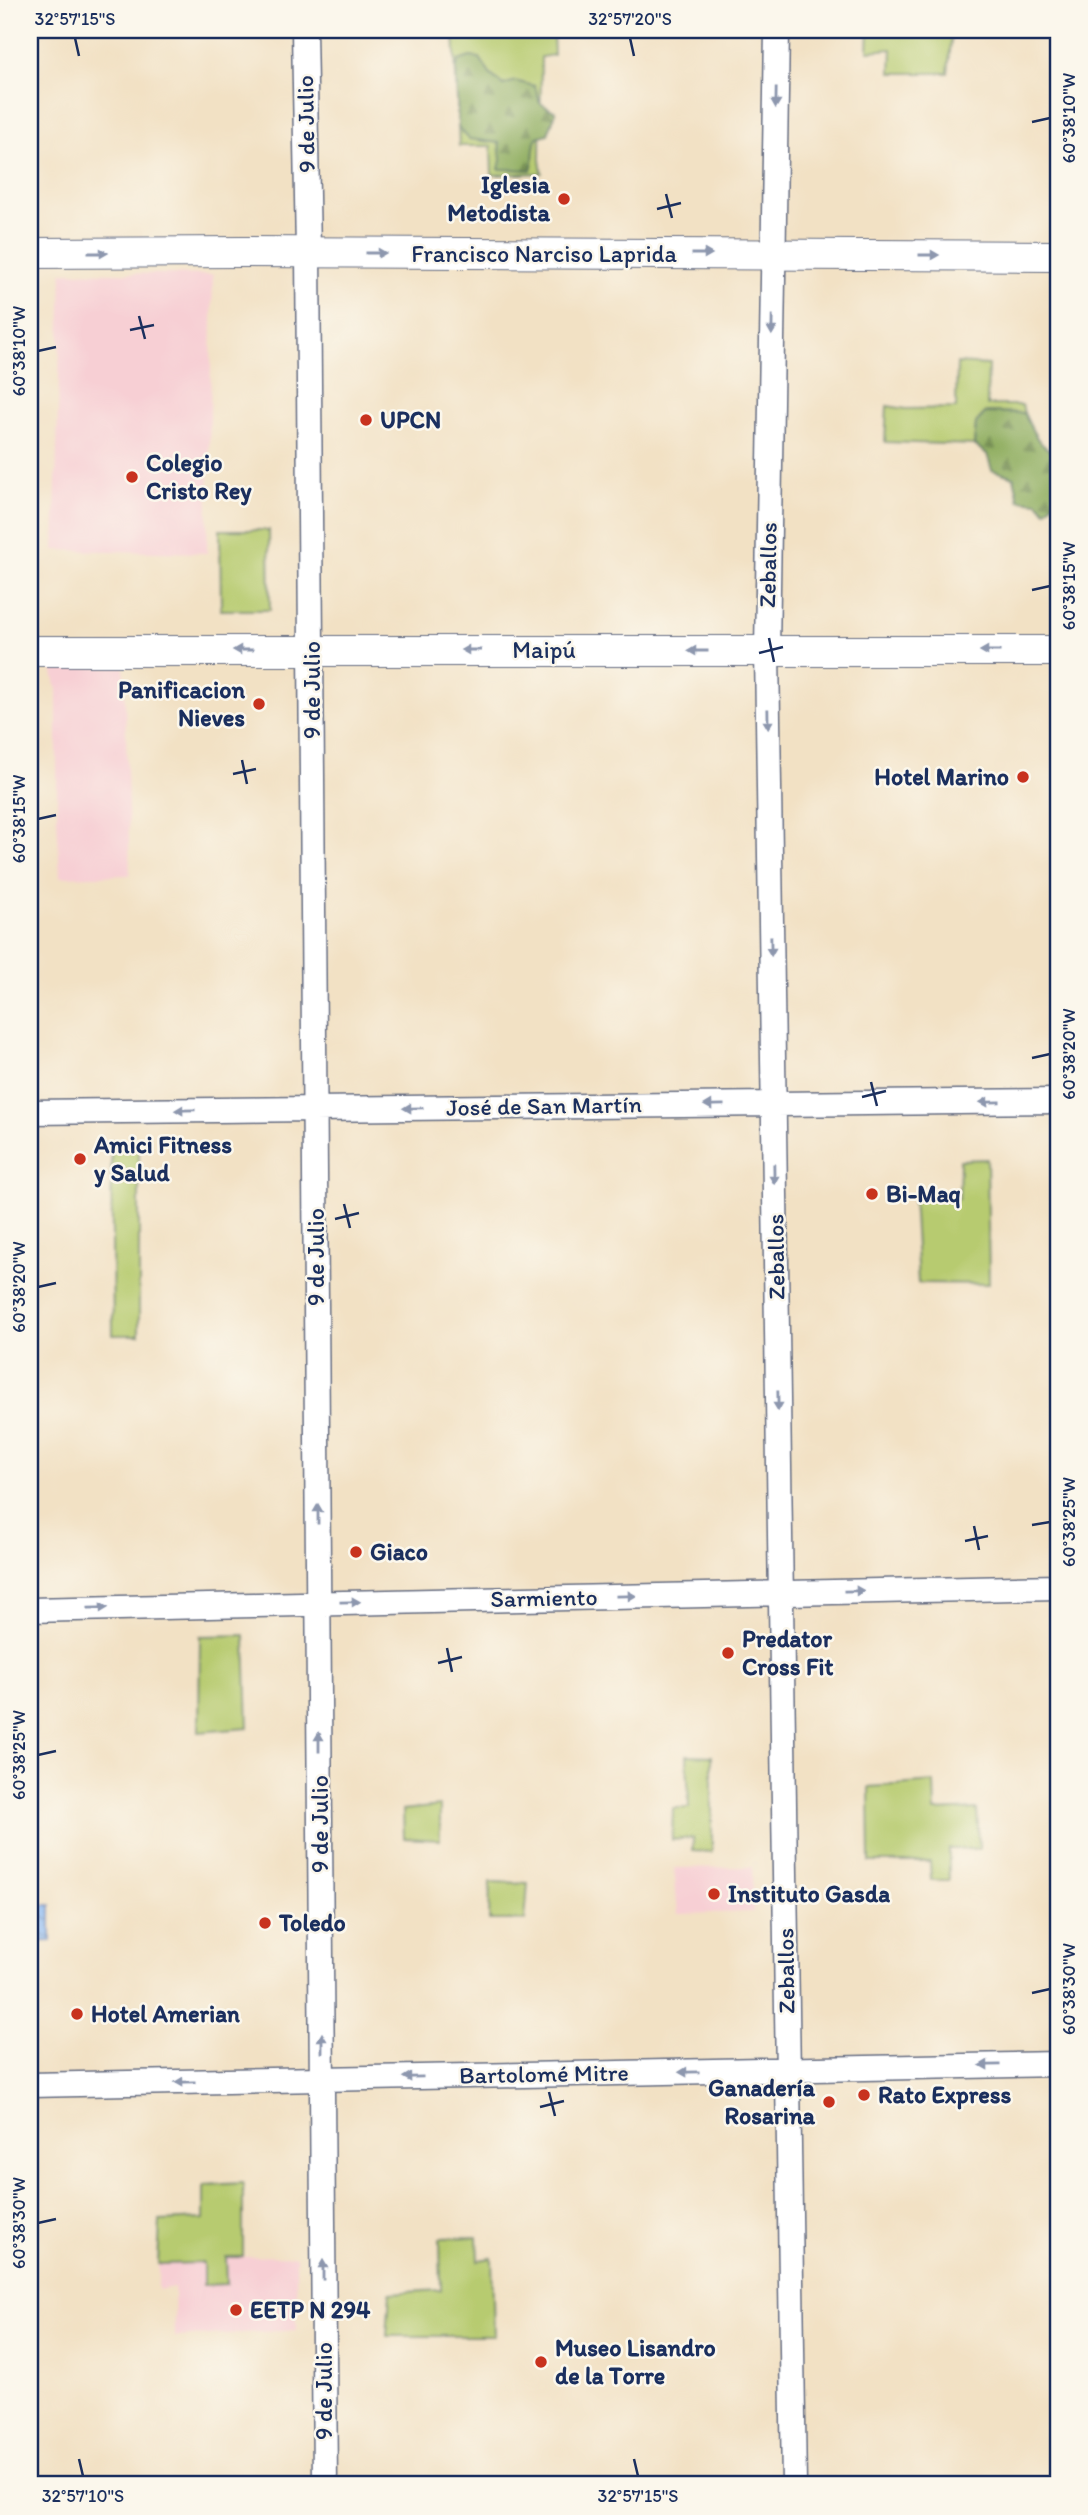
<svg xmlns="http://www.w3.org/2000/svg" width="1088" height="2515" font-family="Itim,sans-serif">
  <style>
    .built { fill: #f7cfd4 }
    .grass { fill: #b7cb6f; stroke: #697d66; stroke-width: 2 }
    .forest { fill: url(#forest-firs); stroke: #566f60; stroke-width: 2 }
    .water { fill: url(#water-waves); stroke: #5274a9; stroke-width: 2 }
    .lines { fill: none; stroke-linecap: round; stroke-linejoin: round }
    .minor-casing { stroke: #666d82; stroke-width: 27 }
    .major-casing { stroke: #666d82; stroke-width: 32 }
    .minor { stroke: #fff; stroke-width: 24 }
    .major { stroke: #fff; stroke-width: 30 }
    .oneway { fill: #8d97ae }
    .ticks { fill: none; stroke: #1b2f5e; stroke-width: 2.5 }
    .poi-dot { fill: #c8321e; stroke: #fbf7ec; stroke-width: 2.5 }
    .labels { text-anchor: middle; stroke-width: 5; stroke-linejoin: round; paint-order: stroke }
    .street-label { font-size: 24px; fill: #1b2f5e; stroke: #fbf7ec }
    .poi-label { font-size: 24px; font-weight: bold; fill: #1b2f5e; stroke: #fbf7ec; text-anchor: start }
    .neatline { fill: none; stroke: #1b2f5e; stroke-width: 2.5 }
    .ticks-label { font-size: 18px; text-anchor: middle; fill: #1b2f5e }
  </style>
  <defs>
    <pattern id="forest-firs" width="22" height="20" patternUnits="userSpaceOnUse" patternTransform="scale(1.75)"><rect width="22" height="20" fill="#91af62"/><path d="M5 1l3.5 6h-7zM16 11l3.5 6h-7z" fill="#768f54"/></pattern>
    <pattern id="water-waves" width="16" height="10" patternUnits="userSpaceOnUse" patternTransform="scale(1.75)"><rect width="16" height="10" fill="#89b8f4"/><path d="M0 5q4-4 8 0t8 0" fill="none" stroke="#6f96c9"/></pattern>
  </defs>
  <rect width="100%" height="100%" fill="#fbf7ec"/>
  <filter id="ink" filterUnits="userSpaceOnUse"><feTurbulence type="fractalNoise" baseFrequency=".0143" numOctaves="2"/><feDisplacementMap in="SourceGraphic" scale="14" xChannelSelector="R" yChannelSelector="G"/><feConvolveMatrix kernelMatrix="1 2 1 2 8 2 1 2 1" color-interpolation-filters="sRGB"/></filter>
  <filter id="wash" filterUnits="userSpaceOnUse"><feTurbulence type="fractalNoise" baseFrequency=".00686" numOctaves="4" result="noise"/><feDisplacementMap in="SourceGraphic" scale="28" xChannelSelector="R" yChannelSelector="G"/><feGaussianBlur stdDeviation="1.57" result="paint"/><feColorMatrix in="noise" values="0 0 0 0 0 0 0 0 0 0 0 0 0 0 0 0 0 1.4 0 .05"/><feComposite in="paint" operator="in"/></filter>
  <g filter="url(#wash)">
    <rect width="100%" height="100%" fill="#f2e1c4"/>
    <path class="built" d="M62,272L213,275L207,553L54,550Z
      M124,667L130,875L60,877L57,819V690L52,668Z
      M752,1867L753,1912L678,1914L674,1868Z
      M296,2256L297,2330L175,2337L174,2287L158,2290V2264L203,2263V2285L226,2283V2257Z"/>
    <path class="grass" d="M454,30H540V34H553L554,55L541,57L540,160L542,173L492,175L491,146H459Z
      M869,30H952L948,73H891L892,49L868,51Z
      M957,363L988,365L987,405H1022L1024,413L986,412L976,423L974,445L885,442L887,406L906,409L956,408Z
      M220,530H269L270,610H221Z
      M111,1141L139,1142V1335H113Z
      M987,1159L989,1284L918,1283L913,1197L959,1199L960,1160Z
      M245,1635L248,1728L199,1732L200,1636Z
      M687,1755L712,1756V1852L693,1851V1838L672,1840L673,1808H689Z
      M934,1782L935,1811L977,1809L979,1849H949V1880H931L930,1862H870L869,1787Z
      M440,1806V1840L404,1838L403,1810Z
      M490,1882L528,1883L525,1920H489Z
      M243,2183V2257H226L227,2284L203,2285V2263L158,2264L160,2221L204,2219V2185Z
      M477,2237L478,2260L492,2258L494,2336H387L390,2293L441,2290L440,2238Z"/>
    <path class="forest" d="M470,57L480,58L490,74L503,85L515,81L535,86L540,103L556,112L548,134L537,137C532,147 535,159 531,170L499,169L501,160L499,143L469,139L458,127L456,70L458,61Z
      M986,412L1024,413C1032,430 1039,449 1058,453V498L1046,511L1038,502L1019,500L1014,477L992,470L987,454L974,445L976,423Z"/>
    <path class="water" d="M30,1905H51V1941L30,1942Z"/>
  </g>
  <g filter="url(#ink)">
    <g class="lines">
      <defs>
        <path id="minor" d="M304,30L308,252L325,2485
          M777,30L767,651L794,2485
          M30,1112L1058,1101
          M30,1610L1058,1587
          M30,2085L1058,2064"/>
        <path id="major" d="M30,253L243,252L1058,256
          M30,651H1058"/>
      </defs>
      <use href="#minor" class="minor-casing"/>
      <use href="#major" class="major-casing"/>
      <use href="#minor" class="minor"/>
      <use href="#major" class="major"/>
    </g>
    <defs><path id="oneway-solid" d="M-6-.8H1V-3.2L6.5 0L1 3.2V.8H-6Z" transform="scale(1.75)"/></defs>
    <g class="oneway">
      <use href="#oneway-solid" transform="translate(776 98) rotate(91)"/>
      <use href="#oneway-solid" transform="translate(98 253)"/>
      <use href="#oneway-solid" transform="translate(376 253)"/>
      <use href="#oneway-solid" transform="translate(702 254)"/>
      <use href="#oneway-solid" transform="translate(929 255)"/>
      <use href="#oneway-solid" transform="translate(772 325) rotate(91)"/>
      <use href="#oneway-solid" transform="translate(243 650) rotate(180)"/>
      <use href="#oneway-solid" transform="translate(471 650) rotate(-180)"/>
      <use href="#oneway-solid" transform="translate(698 651) rotate(-180)"/>
      <use href="#oneway-solid" transform="translate(990 651) rotate(-180)"/>
      <use href="#oneway-solid" transform="translate(768 719) rotate(89)"/>
      <use href="#oneway-solid" transform="translate(771 946) rotate(89)"/>
      <use href="#oneway-solid" transform="translate(990 1102) rotate(179)"/>
      <use href="#oneway-solid" transform="translate(714 1105) rotate(179)"/>
      <use href="#oneway-solid" transform="translate(413 1108) rotate(179)"/>
      <use href="#oneway-solid" transform="translate(185 1110) rotate(179)"/>
      <use href="#oneway-solid" transform="translate(774 1174) rotate(89)"/>
      <use href="#oneway-solid" transform="translate(778 1401) rotate(89)"/>
      <use href="#oneway-solid" transform="translate(318 1514) rotate(-90)"/>
      <use href="#oneway-solid" transform="translate(854 1591) rotate(-1)"/>
      <use href="#oneway-solid" transform="translate(626 1596) rotate(-1)"/>
      <use href="#oneway-solid" transform="translate(350 1602) rotate(-1)"/>
      <use href="#oneway-solid" transform="translate(98 1608) rotate(-1)"/>
      <use href="#oneway-solid" transform="translate(319 1742) rotate(-90)"/>
      <use href="#oneway-solid" transform="translate(322 2043) rotate(-90)"/>
      <use href="#oneway-solid" transform="translate(990 2065) rotate(179)"/>
      <use href="#oneway-solid" transform="translate(689 2072) rotate(179)"/>
      <use href="#oneway-solid" transform="translate(413 2077) rotate(179)"/>
      <use href="#oneway-solid" transform="translate(185 2082) rotate(179)"/>
      <use href="#oneway-solid" transform="translate(323 2270) rotate(-90)"/>
    </g>
  </g>
  <path class="ticks" d="M75,38L79,56M630,38L634,56M1032,122L1050,118M666,194L672,218M657,209L681,203M139,316L145,339M130,330L154,325M38,351L56,347M1032,590L1050,586M769,638L774,662M759,653L783,647M242,760L247,784M233,774L256,769M38,819L56,815M1032,1058L1050,1054M871,1082L877,1106M862,1097L886,1091M344,1204L350,1228M335,1219L359,1213M38,1287L56,1283M1032,1525L1050,1522M974,1526L979,1550M965,1541L988,1536M447,1648L452,1672M438,1663L462,1657M38,1755L56,1751M1032,1993L1050,1989M549,2092L555,2116M540,2107L564,2101M38,2223L56,2219M79,2459L83,2476M634,2459L638,2476"/>
  <g class="poi-dot">
    <circle cx="564" cy="199" r="7"/>
    <circle cx="366" cy="420" r="7"/>
    <circle cx="132" cy="477" r="7"/>
    <circle cx="259" cy="704" r="7"/>
    <circle cx="1023" cy="777" r="7"/>
    <circle cx="80" cy="1159" r="7"/>
    <circle cx="872" cy="1194" r="7"/>
    <circle cx="356" cy="1552" r="7"/>
    <circle cx="728" cy="1653" r="7"/>
    <circle cx="714" cy="1894" r="7"/>
    <circle cx="265" cy="1923" r="7"/>
    <circle cx="77" cy="2014" r="7"/>
    <circle cx="864" cy="2095" r="7"/>
    <circle cx="829" cy="2102" r="7"/>
    <circle cx="236" cy="2310" r="7"/>
    <circle cx="541" cy="2362" r="7"/>
  </g>
  <g class="labels">
    <g class="street-label">
      <text transform="translate(306 124) rotate(-91)" y="8">9 de Julio</text>
      <text x="544" y="262">Francisco Narciso Laprida</text>
      <text transform="translate(768 565) rotate(-89)" y="8">Zeballos</text>
      <text x="544" y="658">Maipú</text>
      <text transform="translate(312 690) rotate(-90)" y="8">9 de Julio</text>
      <text transform="translate(544 1106) rotate(-1)" y="8">José de San Martín</text>
      <text transform="translate(316 1257) rotate(-90)" y="8">9 de Julio</text>
      <text transform="translate(776 1257) rotate(-91)" y="8">Zeballos</text>
      <text transform="translate(544 1598) rotate(-1)" y="8">Sarmiento</text>
      <text transform="translate(320 1824) rotate(-90)" y="8">9 de Julio</text>
      <text transform="translate(786 1971) rotate(-91)" y="8">Zeballos</text>
      <text transform="translate(544 2074) rotate(-1)" y="8">Bartolomé Mitre</text>
      <text transform="translate(324 2391) rotate(-90)" y="8">9 de Julio</text>
    </g>
    <g class="poi-label">
      <text x="550" y="193" text-anchor="end">Iglesia<tspan x="550" dy="28">Metodista</tspan></text>
      <text x="380" y="428">UPCN</text>
      <text x="146" y="471">Colegio<tspan x="146" dy="28">Cristo Rey</tspan></text>
      <text x="245" y="698" text-anchor="end">Panificacion<tspan x="245" dy="28">Nieves</tspan></text>
      <text x="1009" y="785" text-anchor="end">Hotel Marino</text>
      <text x="94" y="1153">Amici Fitness<tspan x="94" dy="28">y Salud</tspan></text>
      <text x="886" y="1202">Bi-Maq</text>
      <text x="370" y="1560">Giaco</text>
      <text x="742" y="1647">Predator<tspan x="742" dy="28">Cross Fit</tspan></text>
      <text x="728" y="1902">Instituto Gasda</text>
      <text x="279" y="1931">Toledo</text>
      <text x="91" y="2022">Hotel Amerian</text>
      <text x="815" y="2096" text-anchor="end">Ganadería<tspan x="815" dy="28">Rosarina</tspan></text>
      <text x="878" y="2103">Rato Express</text>
      <text x="250" y="2318">EETP N 294</text>
      <text x="555" y="2356">Museo Lisandro<tspan x="555" dy="28">de la Torre</tspan></text>
    </g>
  </g>
  <rect width="1088" height="2515" fill="none" stroke="#fbf7ec" stroke-width="77"/>
  <rect x="38" y="38" width="1012" height="2438" class="neatline"/>
  <g class="ticks-label">
    <text x="75" y="25">32°57'15"S</text>
    <text x="630" y="25">32°57'20"S</text>
    <text transform="translate(1069 118) rotate(-90)" y="6">60°38'10"W</text>
    <text transform="translate(19 351) rotate(-90)" y="6">60°38'10"W</text>
    <text transform="translate(1069 586) rotate(-90)" y="6">60°38'15"W</text>
    <text transform="translate(19 819) rotate(-90)" y="6">60°38'15"W</text>
    <text transform="translate(1069 1054) rotate(-90)" y="6">60°38'20"W</text>
    <text transform="translate(19 1287) rotate(-90)" y="6">60°38'20"W</text>
    <text transform="translate(1069 1522) rotate(-90)" y="6">60°38'25"W</text>
    <text transform="translate(19 1755) rotate(-90)" y="6">60°38'25"W</text>
    <text transform="translate(1069 1989) rotate(-90)" y="6">60°38'30"W</text>
    <text transform="translate(19 2223) rotate(-90)" y="6">60°38'30"W</text>
    <text x="83" y="2502">32°57'10"S</text>
    <text x="638" y="2502">32°57'15"S</text>
  </g>
</svg>
